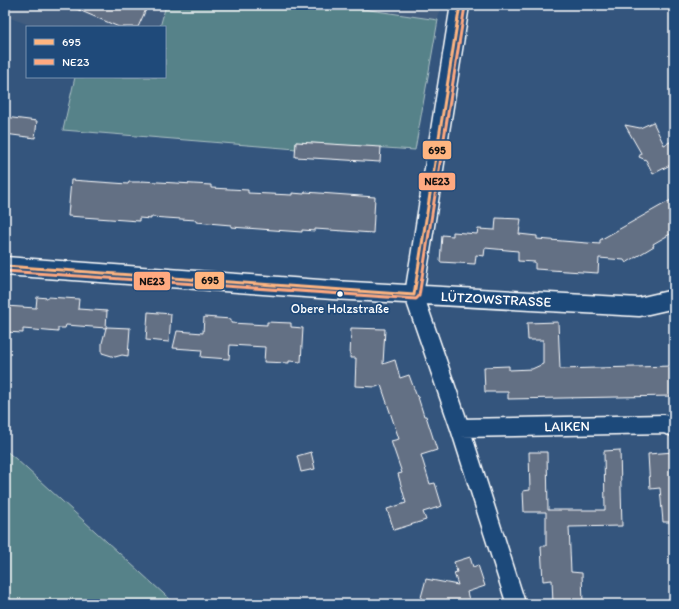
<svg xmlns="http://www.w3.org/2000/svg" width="679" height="609" font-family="Itim,sans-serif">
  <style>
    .built { fill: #425d7f }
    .green { fill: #578289; stroke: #abc0c4 }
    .building { fill: #647084; stroke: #fff }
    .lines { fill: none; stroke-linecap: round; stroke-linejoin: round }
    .street-casing { stroke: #fff; stroke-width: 21 }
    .street { stroke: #1f4a7a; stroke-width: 18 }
    .bus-1-casing { stroke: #1f4a7a; stroke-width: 6 }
    .bus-2-casing { stroke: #1f4a7a; stroke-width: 6 }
    .bus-1 { stroke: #ffb580; stroke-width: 3 }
    .bus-2 { stroke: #ffa980; stroke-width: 3 }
    .bus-dot { fill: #fff; stroke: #1f4a7a; stroke-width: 1.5 }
    .labels { text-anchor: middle; stroke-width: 3.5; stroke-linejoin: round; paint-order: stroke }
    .bus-label { font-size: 13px; fill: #fff; stroke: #1f4a7a }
    .street-label { font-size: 14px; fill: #fff; stroke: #1f4a7a }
    .line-badge { stroke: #1f4a7a; stroke-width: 1.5 }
    .pale-badge-label { font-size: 11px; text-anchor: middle; font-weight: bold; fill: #111 }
  </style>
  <rect width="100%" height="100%" fill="#34557d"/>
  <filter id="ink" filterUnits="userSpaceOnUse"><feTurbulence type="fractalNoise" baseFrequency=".025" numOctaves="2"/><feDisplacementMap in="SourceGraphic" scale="8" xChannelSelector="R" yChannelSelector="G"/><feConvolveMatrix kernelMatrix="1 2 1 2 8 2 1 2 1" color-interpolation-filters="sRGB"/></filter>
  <g filter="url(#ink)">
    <path class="built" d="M5,5H166L160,27H35L5,16Z
      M334,5H440L438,20Z"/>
    <path class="green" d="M166,5H335L438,20L415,150L296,142V149L63,130L75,77H165V27H160Z
      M5,450L16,459L175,604H5Z"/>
    <path class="building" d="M67,5H148L138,27H119Z
      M5,117L37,121L35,138L5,134Z
      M653,122L664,145L674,140V163L653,174L646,160L639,157L641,153L625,125L640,128Z
      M296,142L381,147L380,162L295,157Z
      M71,180L128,184L129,182H141V181L211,185V188L248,190V193L292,195V193L304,194L305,192L375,197L373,233L315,229V231L302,230V232L231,227V225L196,222V220L151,217V219L139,218V221L68,216Z
      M671,200L672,233L653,244L654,246L626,263L624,260L599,258L598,273L535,269V262L518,261V251L485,248L484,256L476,255L475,264L440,262L442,235L453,236V232L477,234L478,229L495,230L496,218L521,219L519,234L537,236V239L600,244V240Z
      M37,297L48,298V297L79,299L78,309L107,311L106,328L107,327L130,328L128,356L122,355L115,357L102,353V343L106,328L66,325L65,328H58V332L23,329V333L5,332V306L36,308Z
      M148,312L171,314L169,342L146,340Z
      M204,317L231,319V323L267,325V322L291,323V327L303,328L301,362L289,361V363L264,362L265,347L230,345L229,359L201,357L202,350L173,348L177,331L203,333Z
      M558,322L560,369L672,366V396L508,399V392H485L484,367L509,366V370L532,369L543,364V340H528L527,323Z
      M351,328L385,329L383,364L395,360L400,378L409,375L417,397H418L424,416H426L437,450L421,455L430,484L435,483L442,506L423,512L426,520L394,530L387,509L406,503L398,474L402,473L391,441L399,439L381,385L376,387L355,386L356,358H350Z
      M620,450L622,526L569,527L571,572L582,573L583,604H553L552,580L543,581L541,546H546V512H524L523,491L530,490L529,452H547L548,510H605L604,451Z
      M311,452L315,469L301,472L297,456Z
      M674,452V522H663L660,488L650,489L648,454Z
      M470,557L473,567L478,565L485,586L467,592L470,604H430L420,601L426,579L458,585L454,573L457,572L454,562Z"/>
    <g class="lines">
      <defs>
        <path id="street" d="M460,5L414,295L460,428L516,604
          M5,266L333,290L639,307L674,299
          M460,428L664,424L674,427"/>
      </defs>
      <use href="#street" class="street-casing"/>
      <use href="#street" class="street"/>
      <defs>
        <path id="bus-1" d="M5,266L414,295
          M414,295L460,5"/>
        <path id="bus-2" d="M5,271L416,299L419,296L465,6"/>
      </defs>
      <use href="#bus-1" class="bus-1-casing"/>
      <use href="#bus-2" class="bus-2-casing"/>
      <use href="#bus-1" class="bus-1"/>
      <use href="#bus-2" class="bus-2"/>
    </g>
  </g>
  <circle class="bus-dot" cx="340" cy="294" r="3.5"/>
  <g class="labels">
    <g class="bus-label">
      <text x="340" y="313">Obere Holzstraße</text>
    </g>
    <g class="street-label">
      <text transform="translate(496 299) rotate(3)" y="5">LÜTZOWSTRASSE</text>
      <text transform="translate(567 426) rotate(-1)" y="5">LAIKEN</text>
    </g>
  </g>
  <g class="line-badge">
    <rect x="422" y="140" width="30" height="20" rx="4" fill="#ffb580"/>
    <rect x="418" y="172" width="38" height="19" rx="4" fill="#ffa980"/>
    <rect x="194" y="271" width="31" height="19" rx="4" fill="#ffb580"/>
    <rect x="133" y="271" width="38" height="20" rx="4" fill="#ffa980"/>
  </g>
  <g class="pale-badge-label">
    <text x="437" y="154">695</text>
    <text x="437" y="185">NE23</text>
    <text x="210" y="284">695</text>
    <text x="152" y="285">NE23</text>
  </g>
  <rect width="679" height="609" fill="none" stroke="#1f4a7a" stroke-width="20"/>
  <rect x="10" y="10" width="659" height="589" fill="none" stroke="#fff" stroke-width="1.5" filter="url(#ink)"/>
  <rect x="26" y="26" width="140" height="52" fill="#1f4a7a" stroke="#7992af"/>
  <rect x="34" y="39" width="20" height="6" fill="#ffb580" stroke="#7992af"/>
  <text x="62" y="46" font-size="12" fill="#ffffff">695</text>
  <rect x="34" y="59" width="20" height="6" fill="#ffa980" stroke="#7992af"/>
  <text x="62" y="66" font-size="12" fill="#ffffff">NE23</text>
</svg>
